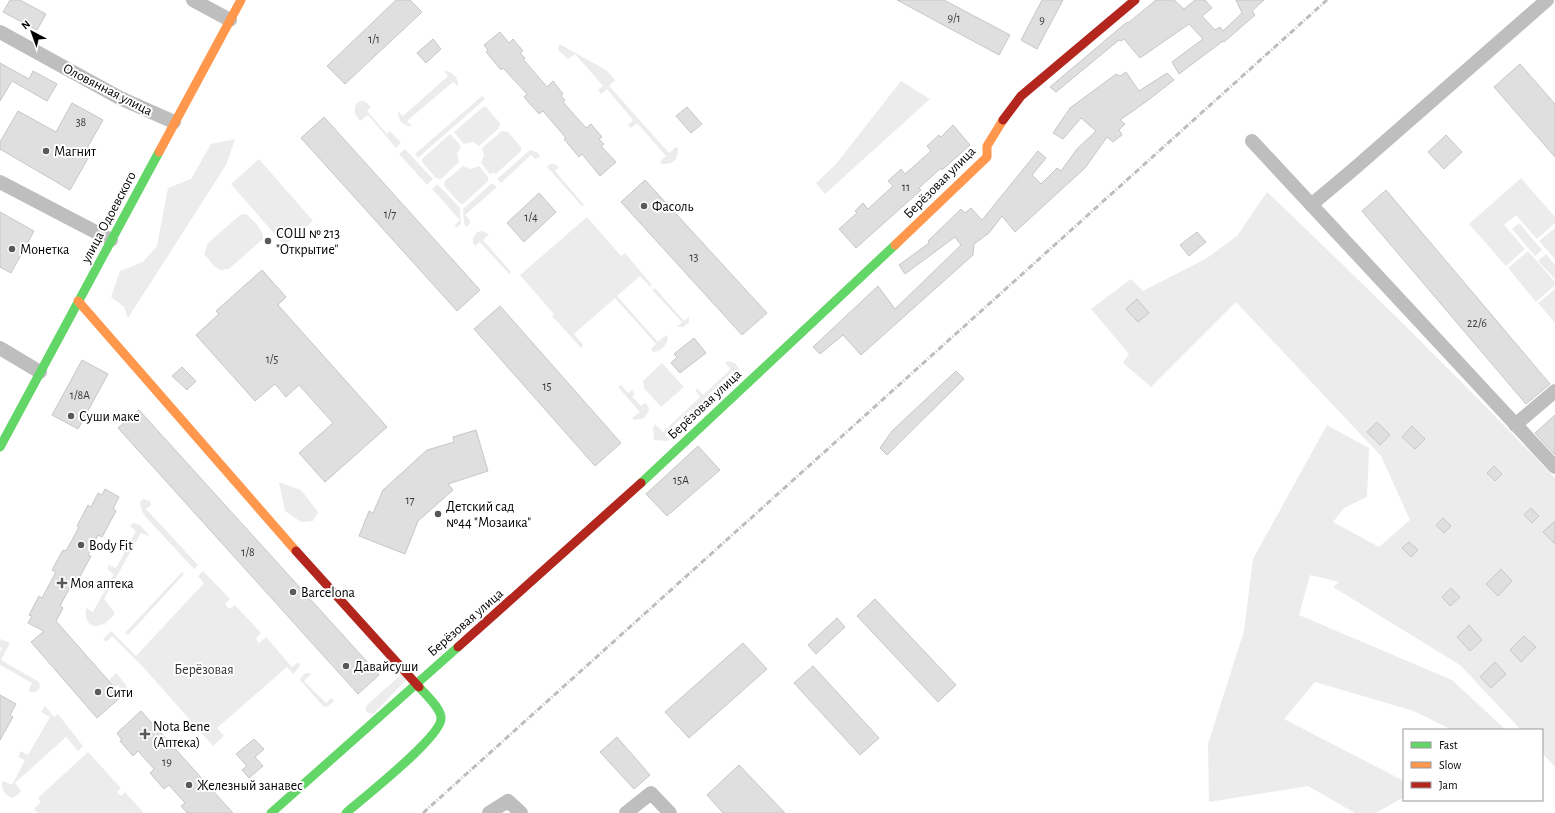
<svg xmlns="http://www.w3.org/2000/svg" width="1555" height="813" font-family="'Alegreya Sans',sans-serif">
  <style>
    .green { fill: #ececec }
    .building { fill: #dfdfdf; stroke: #c7c7c7 }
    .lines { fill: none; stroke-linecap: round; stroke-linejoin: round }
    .street { stroke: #bebebe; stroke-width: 14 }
    .fast { stroke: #63d668; stroke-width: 9 }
    .slow { stroke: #ff974d; stroke-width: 9 }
    .jam { stroke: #b3261e; stroke-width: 9 }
    .rail { stroke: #bebebe; stroke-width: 3; stroke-dasharray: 6 2 1 2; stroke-linecap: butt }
    .poi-dot { fill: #595959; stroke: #fff; stroke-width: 1.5 }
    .labels { text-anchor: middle; stroke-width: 4; stroke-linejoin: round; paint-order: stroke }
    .number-label { font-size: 12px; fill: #383838 }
    .street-label { font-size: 14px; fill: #000; stroke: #fff }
    .poi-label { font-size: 14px; fill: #000; stroke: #fff; text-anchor: start }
    .park-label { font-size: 14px; fill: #333; stroke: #fff }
  </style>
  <rect width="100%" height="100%" fill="#fff"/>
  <path class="green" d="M559,45H561L606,70L615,80L609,86L669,153L676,147L678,148C678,159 674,165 662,164L660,161L666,156L637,123L631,128L628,125L633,120L607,89L601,94L598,90L603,86L575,54L568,59L558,50Z
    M444,71C452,71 459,78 458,86L453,82L407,121L412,126C402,126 398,120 398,111L403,116L448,76Z
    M901,81L930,99L825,194L816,183L836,164Z
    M482,96L485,99L418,158L415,154Z
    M362,101L366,102L371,107L367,111L387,134L390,131L401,143L396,148L368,115L360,121C355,115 352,108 358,102Z
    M483,107H486L500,123L499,128L479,146L473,142L464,144L454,132Z
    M502,131L508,132L521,147V151L496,174L494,173L490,174L481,163L484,155L482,148Z
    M450,134L461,146L457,154L459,162L441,179L436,178L422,162V159Z
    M235,139L226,165L128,318L124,307L111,297L120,271L143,262L157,246L168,188L191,179L211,144Z
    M405,149L433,179L427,185L399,154Z
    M530,150L538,153L540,157L535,159L531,155L501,183L497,179Z
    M259,159L313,221L284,245L231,184Z
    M550,164H554L559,167L555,171L584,205L582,206L547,167Z
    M463,166L471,169L479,166L488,177V181L463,204L460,203L444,186L445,181Z
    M1521,178L1555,217V223L1537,239L1516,215L1504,225L1525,249L1506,266L1469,224Z
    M492,183L497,187L465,215L470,220V223L467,227L464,224L463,209Z
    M437,184L460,208L461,224L456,228L455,225L460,220L432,189Z
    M1267,192C1365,285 1461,380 1555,478V767L1542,753V730H1521L1460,665L1333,587L1339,582L1310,575L1299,615L1452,680L1506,730H1452L1414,711L1315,682L1284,719L1404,781V797L1376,813H1355L1308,786L1209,802L1208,744L1244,631L1253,559L1327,425L1369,448L1367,497L1344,508L1333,522L1379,547L1410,520L1381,456L1236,302L1151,387L1123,363L1129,354L1091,309L1131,279L1143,291L1207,258L1237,236Z
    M246,214C253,220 264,230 263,239L229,269L221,270L215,267L204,254L208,243L240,215Z
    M587,217L621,256L625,253L652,285L650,287L640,276L617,296L658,342L666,335L668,338C666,346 661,351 653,352L651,349L656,344L615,298L574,334L583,345L581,348L552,316L554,314L520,275Z
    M1519,223L1542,250L1535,256L1512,229Z
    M1555,228V259L1539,241Z
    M482,231L489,234L483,240L511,272L509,274L480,242L475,246L473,243V238L477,232Z
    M1528,251L1555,282V285L1536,302L1508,268Z
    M1546,254L1555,265V279L1538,261Z
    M655,288L684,321L689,317V323L683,327H677L682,322L652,290Z
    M1555,289V323L1538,303Z
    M729,361C737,363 740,368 740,376L738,377L733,371L705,398L710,404L697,417L690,410L665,434L670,440L668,441L654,440L653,429L655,424L663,432L700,397L696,391V389H698L703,395L731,369L725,363Z
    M662,363L684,387L661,407L644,388L643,381Z
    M621,385L628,393L632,390L635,394L632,396L641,406L645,403L648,406L649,411L644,418L635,420L632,418L640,412L618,387Z
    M279,482L301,490L318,512L313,521L301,522L285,511Z
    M143,499L150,501L151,505L146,509L198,565L194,569L144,515L141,508L140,502Z
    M133,523L140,525L149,535L148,536L141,533L104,599L115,613C105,629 83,633 86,608L93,612L114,574L108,570V565L116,568L136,531L130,526Z
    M203,571L230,599L225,604L229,609L235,605L261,633L256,638L259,643L266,637L292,667L298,662L300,665L297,670L293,674L287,667L217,728L224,736L213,746L144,668L112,636L106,642L103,639L111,631L136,656L204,583L198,576Z
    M182,572L184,574L128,635L125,633Z
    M0,639L10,643L1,660L39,682L40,688L36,692H30L29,689L32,683L0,665V652L2,648L0,647Z
    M404,672L407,679L373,714L366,712V706Z
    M116,673L127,686L125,694L118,685L115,687L109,680Z
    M306,673H309L311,674L304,681L326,703L331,698L334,701L327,707L323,706L300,680L301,677Z
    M45,706L54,717L58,714L83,746L78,751L66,737L15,783L21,791L19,794L12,798C5,795 0,789 3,781L12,785L25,760L18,757L21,751L28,755L50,717L41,712Z
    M88,752L121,788L117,792L121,796L125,792L144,813H38L34,809L41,802L38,798Z"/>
  <path class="building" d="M10,0H20L46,14L37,30L3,12Z
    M396,0H410L422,12L345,84L327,66Z
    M897,0H944L1010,35L999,55Z
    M1042,0H1063L1037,49L1021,40Z
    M1156,0H1174L1184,9L1195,0H1205L1212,8L1202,16L1215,30L1220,27L1223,31L1242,13L1236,0H1242L1243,1L1245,0H1264L1252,11L1255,15L1224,42L1223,41L1179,74L1172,62L1203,39L1189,24L1140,58L1124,39L1121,41L1119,40L1056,92L1050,87L1127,22L1128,23Z
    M500,32L509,43L513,39L523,51L520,53L525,58L523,59L547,87L553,81L563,94L561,96L565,100L563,102L586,128L591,124L602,137L599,139L604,144L601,146L616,162L600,176L582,154L579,157L564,139L566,138L543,111L539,114L524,97L527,94L503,68L501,70L486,52L488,50L484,45Z
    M433,39L441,49L426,63L417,53Z
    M0,63L29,79L33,71L57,84L47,101L12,81L0,101Z
    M1520,64L1555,104V157L1494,87Z
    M1126,72L1139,91L1167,73L1174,80L1147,101L1120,120L1125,124L1119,130L1122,135L1113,142L1107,137L1085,168L1015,232L1002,216L989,233L974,244L973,255L861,355L843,335L820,354L813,347L878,286L895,309L961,245L955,237L905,274L899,265L929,243L928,241L961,209L965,213L971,208L982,220L1038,151L1046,158L1032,175L1041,184L1057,168L1061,171L1077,149L1096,131L1081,118L1063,139L1053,133L1070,108L1116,74L1120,76Z
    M72,103L103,120L86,150L91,153L70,190L0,149V142L18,111L56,132Z
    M687,107L702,124L691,133L676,116Z
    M324,117L480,290L457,311L301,138Z
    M953,125L970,145L942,170L941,168L919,188L921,190L856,248L839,229L857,213L855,211L863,203L868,209L893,186L888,181L901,169L905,174L931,151L927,146L939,135L941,137Z
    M1446,135L1462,152L1444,169L1428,152Z
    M645,180L767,313L742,335L621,202Z
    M1386,190L1550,384L1526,404L1362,211Z
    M539,193L556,212L524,242L507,223Z
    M0,212L34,231L11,273L0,267Z
    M1197,232L1206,242L1189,256L1180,245Z
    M262,270L286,297L278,305L387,427L325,482L299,453L333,423L299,385L286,397L275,384L255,401L196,335L219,314L216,311Z
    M1137,299L1149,313L1138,322L1126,309Z
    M500,306L621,443L595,466L474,329Z
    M694,338L706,353L680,373L671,363L677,357L674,354Z
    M82,360L108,374L78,429L52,415Z
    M182,367L196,381L187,390L172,376Z
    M956,371L964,379L887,455L880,448L892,431Z
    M139,410L379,675L358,694L118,428Z
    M1555,415V455L1535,433Z
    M1377,422L1390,435L1380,445L1367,432Z
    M1412,426L1425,439L1415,449L1402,437Z
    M476,430L488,471L448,484L453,490L418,521L405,554L359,536L369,511L373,513L383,490L427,450L454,442L453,437Z
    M698,446L720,470L667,516L646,494Z
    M1494,466L1502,474L1495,481L1487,473Z
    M105,489L119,497L113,509L116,511L102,537L98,535L88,555L91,556L77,582L74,580L60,606L63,608L56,621L122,696L97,718L31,642L44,631L28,623L32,616L29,615L39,596L42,598L56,572L52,570L63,550L66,551L79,527L77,526L88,505L91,507L98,493L102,495Z
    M1531,508L1539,516L1532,523L1524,515Z
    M1443,518L1451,526L1444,533L1436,525Z
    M1555,521V544L1543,532Z
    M1409,542L1418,550L1411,557L1402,548Z
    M1501,569L1512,581L1498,596L1486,584Z
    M1451,588L1460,597L1450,606L1442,597Z
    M875,599L956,685L938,702L857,616Z
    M837,618L845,627L816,654L808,645Z
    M1469,625L1482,640L1470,651L1457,637Z
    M1524,636L1536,647L1521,662L1510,650Z
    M743,643L767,669L689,738L665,712Z
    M1495,662L1506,674L1491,688L1480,677Z
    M813,666L879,738L860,755L794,683Z
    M0,695L16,704L10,715L13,717L0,740Z
    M141,711L233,813H187L181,806L185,803L169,785L164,789L150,773L154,769L138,751L133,756L120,741L122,740L117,733Z
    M617,737L650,775L634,789L600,752Z
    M254,739L264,749L255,757L263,766L249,778L242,770L247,766L236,754Z
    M739,765L785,813H723L707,795Z"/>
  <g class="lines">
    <path class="street" d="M193,0L230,20
      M0,32L120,98L174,122
      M1252,141L1555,467
      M0,182L111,240
      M1311,205L1355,168L1547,0
      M0,348L40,372
      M1515,425L1555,391
      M489,813L508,801L521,813
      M626,813L651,793L670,813"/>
    <path class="fast" d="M0,447L159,152
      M641,483L895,245
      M271,813L458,647
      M346,813C363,798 440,738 441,719C442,709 425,694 419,687"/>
    <path class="slow" d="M159,152L241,0
      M895,245L987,157V146L1003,120
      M78,301L296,551"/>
    <path class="jam" d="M1003,120L1021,96L1135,0
      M296,551L419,687
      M458,647L641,483"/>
    <path class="rail" d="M423,813L1327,0"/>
  </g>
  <g class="poi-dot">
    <circle cx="46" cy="151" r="4"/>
    <circle cx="644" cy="206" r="4"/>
    <circle cx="268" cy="241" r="4"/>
    <circle cx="12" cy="249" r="4"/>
    <circle cx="71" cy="416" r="4"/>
    <circle cx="438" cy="514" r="4"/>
    <circle cx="81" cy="545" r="4"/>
    <path d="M60 577h4v4h4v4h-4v4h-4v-4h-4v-4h4z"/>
    <circle cx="293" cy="592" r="4"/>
    <circle cx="346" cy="666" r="4"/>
    <circle cx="98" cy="692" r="4"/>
    <path d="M143 728h4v4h4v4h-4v4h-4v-4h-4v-4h4z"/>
    <circle cx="189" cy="785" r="4"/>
  </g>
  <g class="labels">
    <g class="number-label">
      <text x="954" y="22">9/1</text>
      <text x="1042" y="24">9</text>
      <text x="374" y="43">1/1</text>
      <text x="81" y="126">38</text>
      <text x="906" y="191">11</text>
      <text x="390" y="218">1/7</text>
      <text x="531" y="221">1/4</text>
      <text x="694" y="261">13</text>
      <text x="1477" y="327">22/6</text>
      <text x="272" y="363">1/5</text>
      <text x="547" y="390">15</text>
      <text x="80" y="399">1/8А</text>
      <text x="681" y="484">15А</text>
      <text x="410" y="504">17</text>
      <text x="248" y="556">1/8</text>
      <text x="167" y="766">19</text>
    </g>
    <g class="street-label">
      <text transform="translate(108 89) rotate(27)" y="5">Оловянная улица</text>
      <text transform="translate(939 182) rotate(-45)" y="5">Берёзовая улица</text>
      <text transform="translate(108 217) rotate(-62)" y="5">улица Одоевского</text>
      <text transform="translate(704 404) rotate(-43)" y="5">Берёзовая улица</text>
      <text transform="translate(465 622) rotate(-41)" y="5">Берёзовая улица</text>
    </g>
    <g class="poi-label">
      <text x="54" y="156">Магнит</text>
      <text x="652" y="211">Фасоль</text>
      <text x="276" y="238">СОШ № 213<tspan x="276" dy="16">"Открытие"</tspan></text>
      <text x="20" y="254">Монетка</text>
      <text x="79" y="421">Суши маке</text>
      <text x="446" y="511">Детский сад<tspan x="446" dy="16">№44 "Мозаика"</tspan></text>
      <text x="89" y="550">Body Fit</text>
      <text x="70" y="588">Моя аптека</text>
      <text x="301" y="597">Barcelona</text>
      <text x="354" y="671">Давайсуши</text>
      <text x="106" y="697">Сити</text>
      <text x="153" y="731">Nota Bene<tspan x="153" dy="16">(Аптека)</tspan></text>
      <text x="197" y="790">Железный занавес</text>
    </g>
    <g class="park-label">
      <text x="204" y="674">Берёзовая</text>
    </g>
  </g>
  <rect x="1403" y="729" width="140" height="72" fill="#ffffff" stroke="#999999"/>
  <rect x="1411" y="742" width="20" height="6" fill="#63d668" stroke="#999999"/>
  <text x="1439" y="749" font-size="12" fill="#000000">Fast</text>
  <rect x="1411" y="762" width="20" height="6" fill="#ff974d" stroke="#999999"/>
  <text x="1439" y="769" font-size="12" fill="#000000">Slow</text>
  <rect x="1411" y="782" width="20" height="6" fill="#b3261e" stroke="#999999"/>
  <text x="1439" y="789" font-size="12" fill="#000000">Jam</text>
  <g transform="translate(32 32) rotate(319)" stroke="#ffffff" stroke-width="3" paint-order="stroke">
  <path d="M0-3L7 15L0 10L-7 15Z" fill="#000000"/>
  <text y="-6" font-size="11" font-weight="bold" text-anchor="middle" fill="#000000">N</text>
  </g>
</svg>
